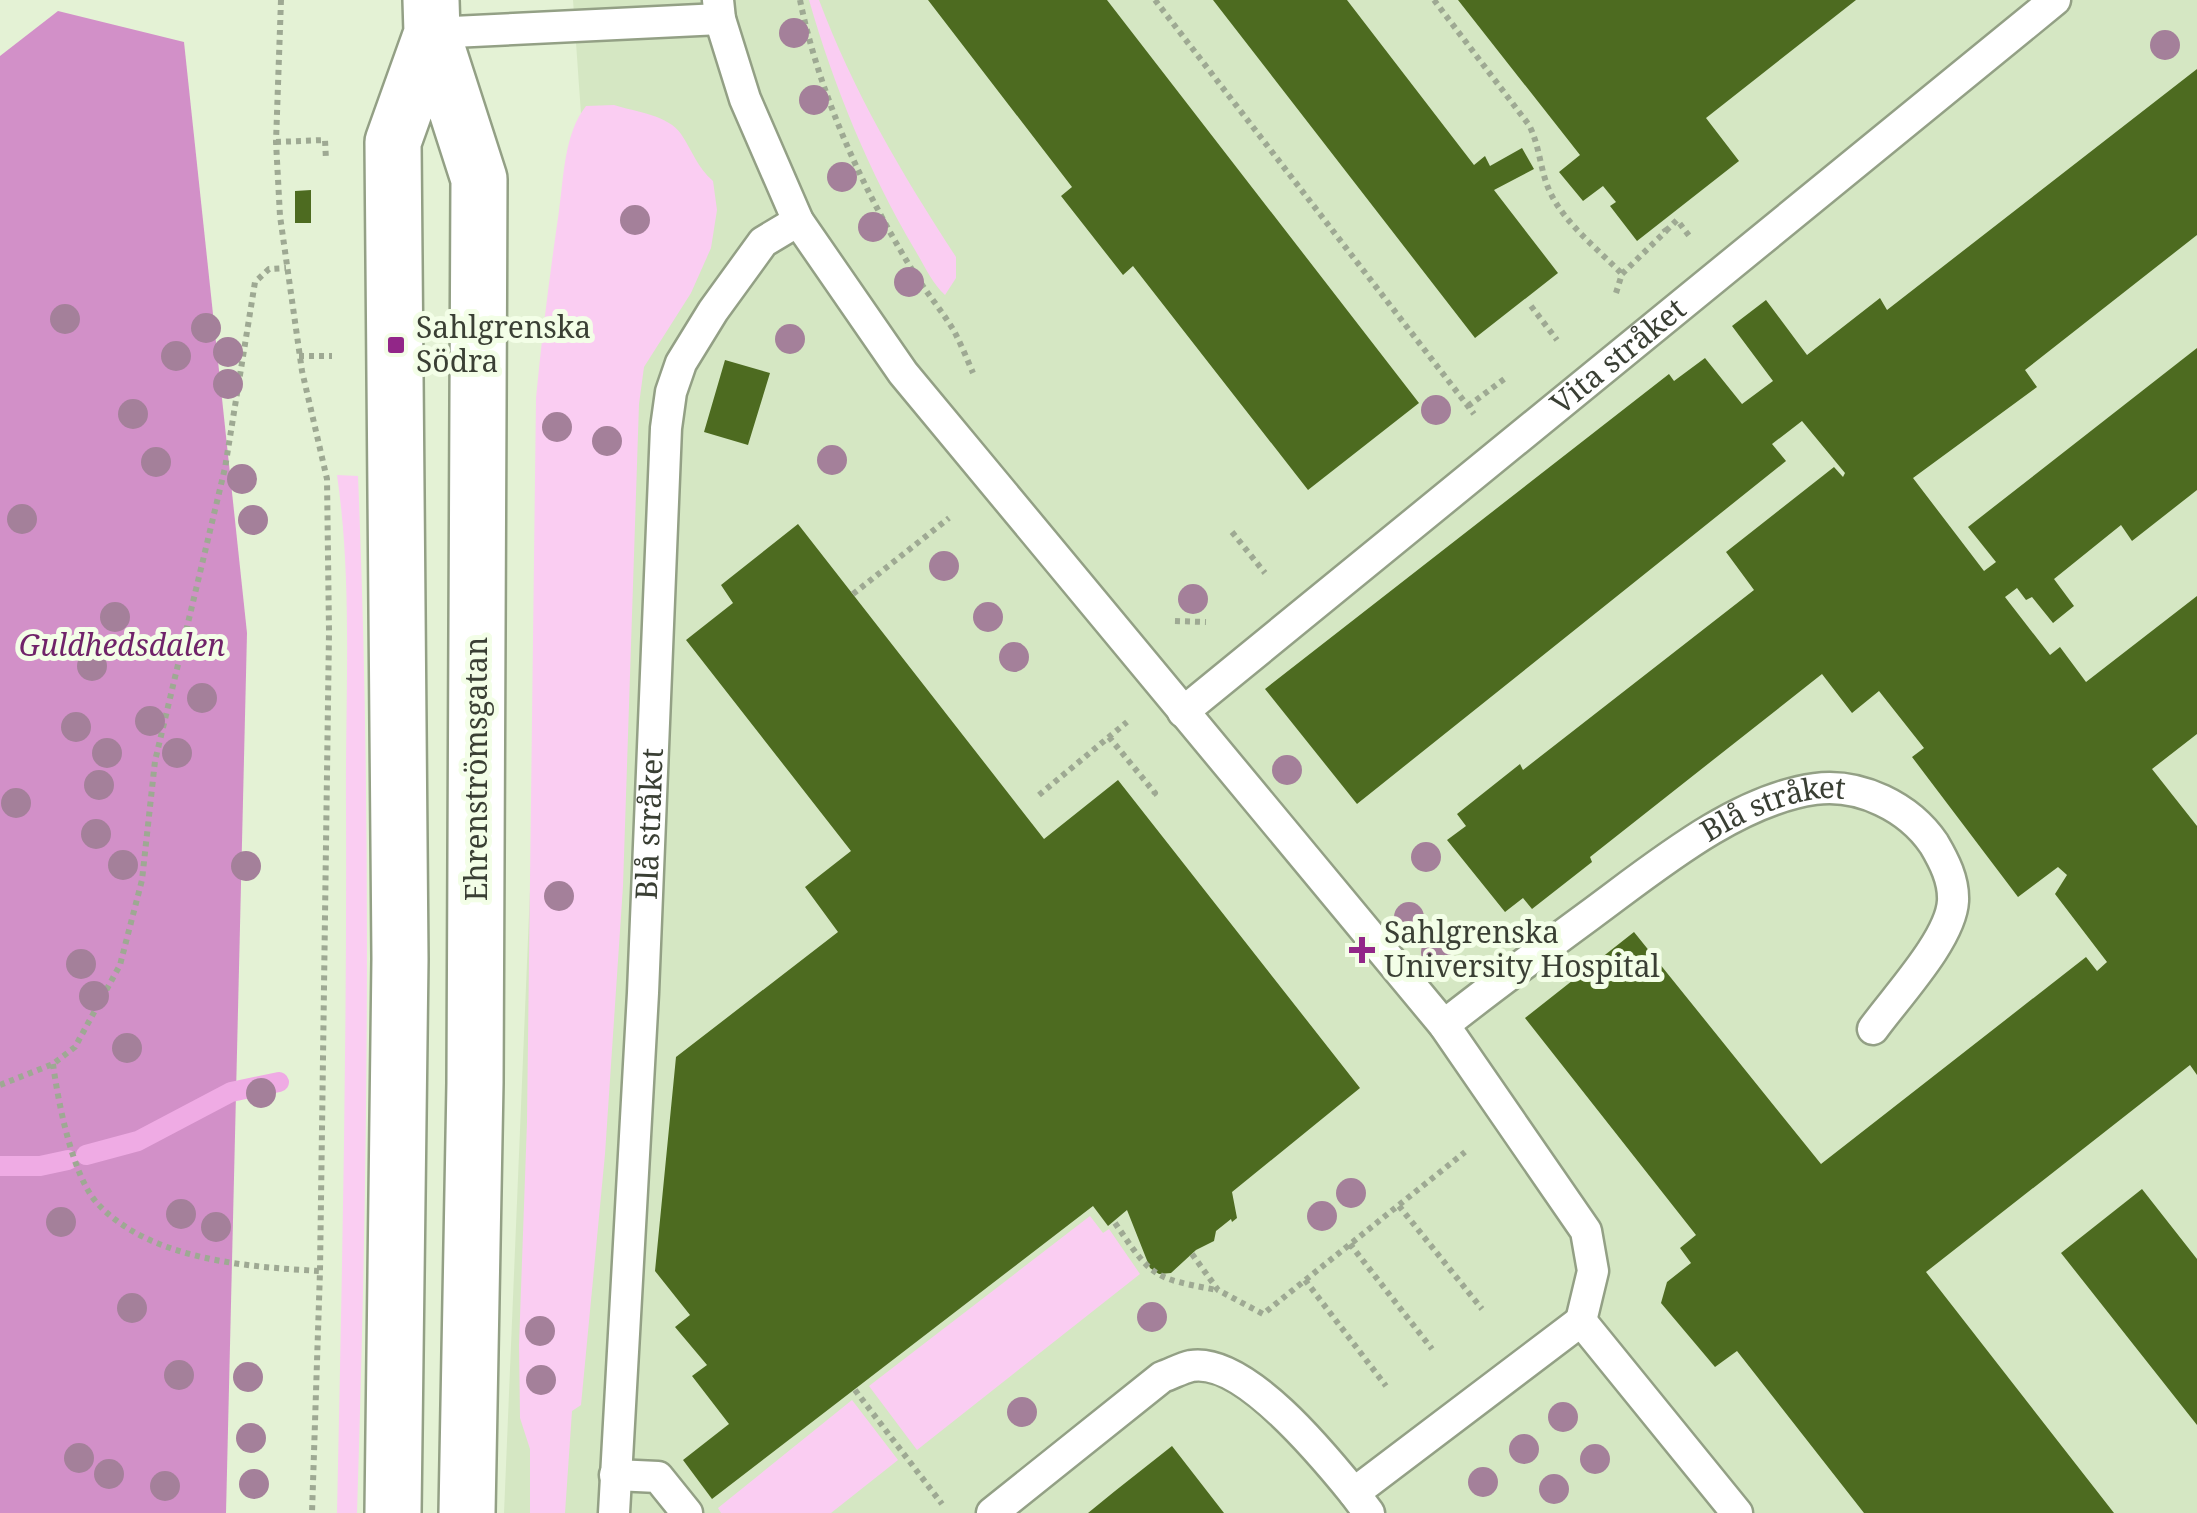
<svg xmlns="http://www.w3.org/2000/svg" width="2197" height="1513" font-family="'Noto Serif',serif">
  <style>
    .built { fill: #d5e7c3 }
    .green { fill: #facdf2 }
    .forest { fill: #d290c8 }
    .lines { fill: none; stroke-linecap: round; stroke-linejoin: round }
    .stream { stroke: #efabe4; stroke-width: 20 }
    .building { fill: #4d6b20 }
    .lane-casing { stroke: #93a085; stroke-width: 35 }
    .secondary-casing { stroke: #93a085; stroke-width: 60 }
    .path { stroke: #9ea993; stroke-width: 6; stroke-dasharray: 5 5; stroke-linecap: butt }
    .lane { stroke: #fff; stroke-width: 30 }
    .secondary { stroke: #fff; stroke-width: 55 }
    .tree { fill: #a4809a }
    .poi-dot { fill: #922688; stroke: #f3fee7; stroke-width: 4 }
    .labels { text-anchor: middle; stroke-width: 10; stroke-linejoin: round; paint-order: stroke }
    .poi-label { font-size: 30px; fill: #3a3f34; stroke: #f3fee7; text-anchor: start }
    .street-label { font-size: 30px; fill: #3a3f34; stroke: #f3fee7 }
    .park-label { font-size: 30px; font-style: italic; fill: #702369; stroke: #f3fee7 }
  </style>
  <rect width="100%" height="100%" fill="#e4f2d5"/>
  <path class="built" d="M573,0H2197V1513H504L551,388L581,114Z"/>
  <path class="green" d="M809,0H819C854,93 902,174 956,257V278L945,295C932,283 924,265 915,250C869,172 834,87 809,0Z
    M614,105C636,112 668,115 681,134C693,152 697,167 713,181L717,210L711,248L691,293L644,367L639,404L623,886L605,1154L581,1405L572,1411L565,1513H530V1449L520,1418L519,1345L527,1122L536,398C542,335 550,273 559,211C564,176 564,134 586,106Z
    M337,475L358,476C372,821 368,1168 357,1513H337C342,1278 347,1043 346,808C345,698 353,584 337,475Z
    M1090,1216L1103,1233L1109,1229L1140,1274L917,1450L869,1386Z
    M852,1400L898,1460L831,1513H721L718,1508Z"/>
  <path class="forest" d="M58,11L184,42L247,633L226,1513H0V56Z"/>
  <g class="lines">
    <path class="stream" d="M86,1155L138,1141L231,1092L279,1082
      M0,1166H40L68,1160"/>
  </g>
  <path class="building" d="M928,0H1107L1419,403L1308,490L1133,266L1123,275L1061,196L1072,187Z
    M1213,0H1347L1474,165L1485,156L1490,166L1522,148L1534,169L1494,190L1558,273L1475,338Z
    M1458,0H1856L1706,118L1739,161L1637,241L1610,206L1616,202L1603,186L1583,201L1559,172L1580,155Z
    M2197,69V235L2025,370L2037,387L1913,478L1984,571L1996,562L1968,527L2197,348V490L2132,541L2121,525L2054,579L2074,606L2053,623L2032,597L2026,600L2017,588L2005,597L2050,655L2060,647L2086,682L2197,596V734L2152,769L2197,826V1075L2190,1065L1926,1272L2114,1513H1864L1737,1351L1715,1367L1661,1303L1667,1282L1691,1263L1680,1248L1696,1235L1525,1018L1634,932L1821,1164L2086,957L2097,971L2107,962L2055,894L2067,875L2058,867L2018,897L1912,757L1924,748L1879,691L1852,713L1822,674L1590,857L1592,862L1532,909L1523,898L1505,912L1447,840L1466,826L1457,814L1520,764L1523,770L1754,590L1726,552L1834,467L1843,477L1845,473L1802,421L1772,444L1786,461L1357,804L1265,689L1669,374L1674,381L1705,358L1742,404L1773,381L1732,326L1766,300L1807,355L1880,298L1887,310Z
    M311,190V223H295V191Z
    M725,360L770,373L748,445L704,432Z
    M798,524L1044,839L1118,780L1360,1088L1232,1192L1237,1218L1232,1222L1231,1219L1216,1231L1214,1241L1196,1250L1171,1273L1159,1274L1150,1268L1127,1210L1108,1226L1093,1206L712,1499L683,1460L729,1424L692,1376L707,1365L675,1327L690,1315L655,1271L676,1057L838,932L805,887L851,851L686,640L733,603L721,585Z
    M2142,1189L2197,1259V1425L2061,1253Z
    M1172,1446L1224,1513H1088L1115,1491Z"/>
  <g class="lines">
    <defs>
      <g id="lane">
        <path d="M718,0L720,19L745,99L798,221L903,373L1444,1025L1586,1231L1593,1271L1581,1321"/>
        <path d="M432,33L720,19"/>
        <path id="s1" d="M1183,712L2055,0"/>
        <path id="s2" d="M1444,1025C1492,987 1541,951 1590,915C1654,868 1735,800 1815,789C1860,783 1909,807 1934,844C1944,861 1954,880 1953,901C1951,939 1896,997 1873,1029"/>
        <path d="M615,1475L658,1477L687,1513"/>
        <path id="s3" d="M614,1513L643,993L666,428L671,392L681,363L713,311L763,242L798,221"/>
        <path d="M992,1513L1162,1377C1171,1374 1182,1368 1191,1366C1244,1357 1324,1456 1354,1493"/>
        <path d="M1369,1513L1354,1493L1581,1321L1737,1513"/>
      </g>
      <path id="secondary" d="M431,0L432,33L479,179L475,1083L467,1513
        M393,1513L400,959L393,142L432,33"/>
    </defs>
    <use href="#lane" class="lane-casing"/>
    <use href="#secondary" class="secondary-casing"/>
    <path class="path" d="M281,0L276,142L280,216L302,371L327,479L329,632L320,1271L312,1513
      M800,0C819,93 861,186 911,268C924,290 941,309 954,331C961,344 967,359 973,373
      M1155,0L1474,414
      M1434,0L1529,125C1540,146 1540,171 1550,192C1565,224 1598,249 1622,274
      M276,142L325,140L326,160
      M1666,231L1677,220L1690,237
      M1616,293L1622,274L1666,231L1661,224
      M1531,306L1557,340
      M299,356H332
      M1468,406L1507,377
      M1232,532L1265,573
      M853,594L949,518
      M1175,621L1206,622
      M1109,737L1155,793L1152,795
      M1039,795L1127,722
      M53,1064C58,1101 72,1175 97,1203C149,1260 248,1267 320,1271
      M0,1085L53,1064L75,1047L120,965L142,880L155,761L225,468L255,282L269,269L286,268
      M1399,1206L1482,1309
      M1115,1223C1152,1277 1152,1278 1217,1290
      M1350,1244L1432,1349
      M1192,1254L1218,1290L1263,1314L1465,1152
      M1305,1280L1386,1386
      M855,1390L942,1504"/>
    <use href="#lane" class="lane"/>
    <use href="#secondary" class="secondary"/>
  </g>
  <g class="tree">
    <circle cx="794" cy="33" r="15"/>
    <circle cx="2165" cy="45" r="15"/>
    <circle cx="814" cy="100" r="15"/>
    <circle cx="842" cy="177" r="15"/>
    <circle cx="635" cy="220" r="15"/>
    <circle cx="873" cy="227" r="15"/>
    <circle cx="909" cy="282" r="15"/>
    <circle cx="65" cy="319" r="15"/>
    <circle cx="206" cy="328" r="15"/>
    <circle cx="790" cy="339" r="15"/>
    <circle cx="228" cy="352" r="15"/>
    <circle cx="176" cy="356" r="15"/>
    <circle cx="228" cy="384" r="15"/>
    <circle cx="1436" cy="410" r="15"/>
    <circle cx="133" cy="414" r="15"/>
    <circle cx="557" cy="427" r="15"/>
    <circle cx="607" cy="441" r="15"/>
    <circle cx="832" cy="460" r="15"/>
    <circle cx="156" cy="462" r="15"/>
    <circle cx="242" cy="479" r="15"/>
    <circle cx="22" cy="519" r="15"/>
    <circle cx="253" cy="520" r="15"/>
    <circle cx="944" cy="566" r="15"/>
    <circle cx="1193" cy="599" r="15"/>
    <circle cx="115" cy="617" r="15"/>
    <circle cx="988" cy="617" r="15"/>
    <circle cx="1014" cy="657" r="15"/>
    <circle cx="92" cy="666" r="15"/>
    <circle cx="202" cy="698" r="15"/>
    <circle cx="150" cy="721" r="15"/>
    <circle cx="76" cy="727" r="15"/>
    <circle cx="107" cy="753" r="15"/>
    <circle cx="177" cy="753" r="15"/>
    <circle cx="1287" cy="770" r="15"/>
    <circle cx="99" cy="785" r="15"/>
    <circle cx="16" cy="803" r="15"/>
    <circle cx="96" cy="834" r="15"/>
    <circle cx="1426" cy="857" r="15"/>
    <circle cx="123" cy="865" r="15"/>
    <circle cx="246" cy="866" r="15"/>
    <circle cx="559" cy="896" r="15"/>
    <circle cx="1409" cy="917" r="15"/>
    <circle cx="1436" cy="952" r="15"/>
    <circle cx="81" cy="964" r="15"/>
    <circle cx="94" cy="996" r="15"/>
    <circle cx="127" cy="1048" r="15"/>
    <circle cx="261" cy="1093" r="15"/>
    <circle cx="1351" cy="1193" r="15"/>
    <circle cx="181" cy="1214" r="15"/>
    <circle cx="1322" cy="1216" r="15"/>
    <circle cx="61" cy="1222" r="15"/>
    <circle cx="216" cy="1227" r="15"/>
    <circle cx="132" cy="1308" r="15"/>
    <circle cx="1152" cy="1317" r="15"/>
    <circle cx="540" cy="1331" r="15"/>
    <circle cx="179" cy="1375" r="15"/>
    <circle cx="248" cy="1377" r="15"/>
    <circle cx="541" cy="1380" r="15"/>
    <circle cx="1022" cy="1412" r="15"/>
    <circle cx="1563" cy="1417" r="15"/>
    <circle cx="251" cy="1438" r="15"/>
    <circle cx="1524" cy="1449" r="15"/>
    <circle cx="79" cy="1458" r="15"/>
    <circle cx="1595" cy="1459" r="15"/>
    <circle cx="109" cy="1474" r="15"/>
    <circle cx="1483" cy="1482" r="15"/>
    <circle cx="254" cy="1484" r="15"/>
    <circle cx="165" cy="1486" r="15"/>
    <circle cx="1554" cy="1489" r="15"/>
  </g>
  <g class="poi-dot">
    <rect x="386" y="335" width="20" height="20" rx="5"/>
    <path d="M1357 935h10v10h10v10h-10v10h-10v-10h-10v-10h10z"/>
  </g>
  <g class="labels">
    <g class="poi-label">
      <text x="416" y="338">Sahlgrenska<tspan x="416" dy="34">Södra</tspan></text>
      <text x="1384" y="943">Sahlgrenska<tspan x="1384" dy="34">University Hospital</tspan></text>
    </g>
    <g class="street-label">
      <text dy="10" stroke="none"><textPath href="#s1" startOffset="562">Vita stråket</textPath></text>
      <text transform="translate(477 769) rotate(-90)" y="10">Ehrenströmsgatan</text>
      <text dy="10" stroke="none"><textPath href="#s2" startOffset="398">Blå stråket</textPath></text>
      <text dy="10" stroke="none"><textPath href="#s3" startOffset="690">Blå stråket</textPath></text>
    </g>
    <g class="park-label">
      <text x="122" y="656">Guldhedsdalen</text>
    </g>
  </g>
</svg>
